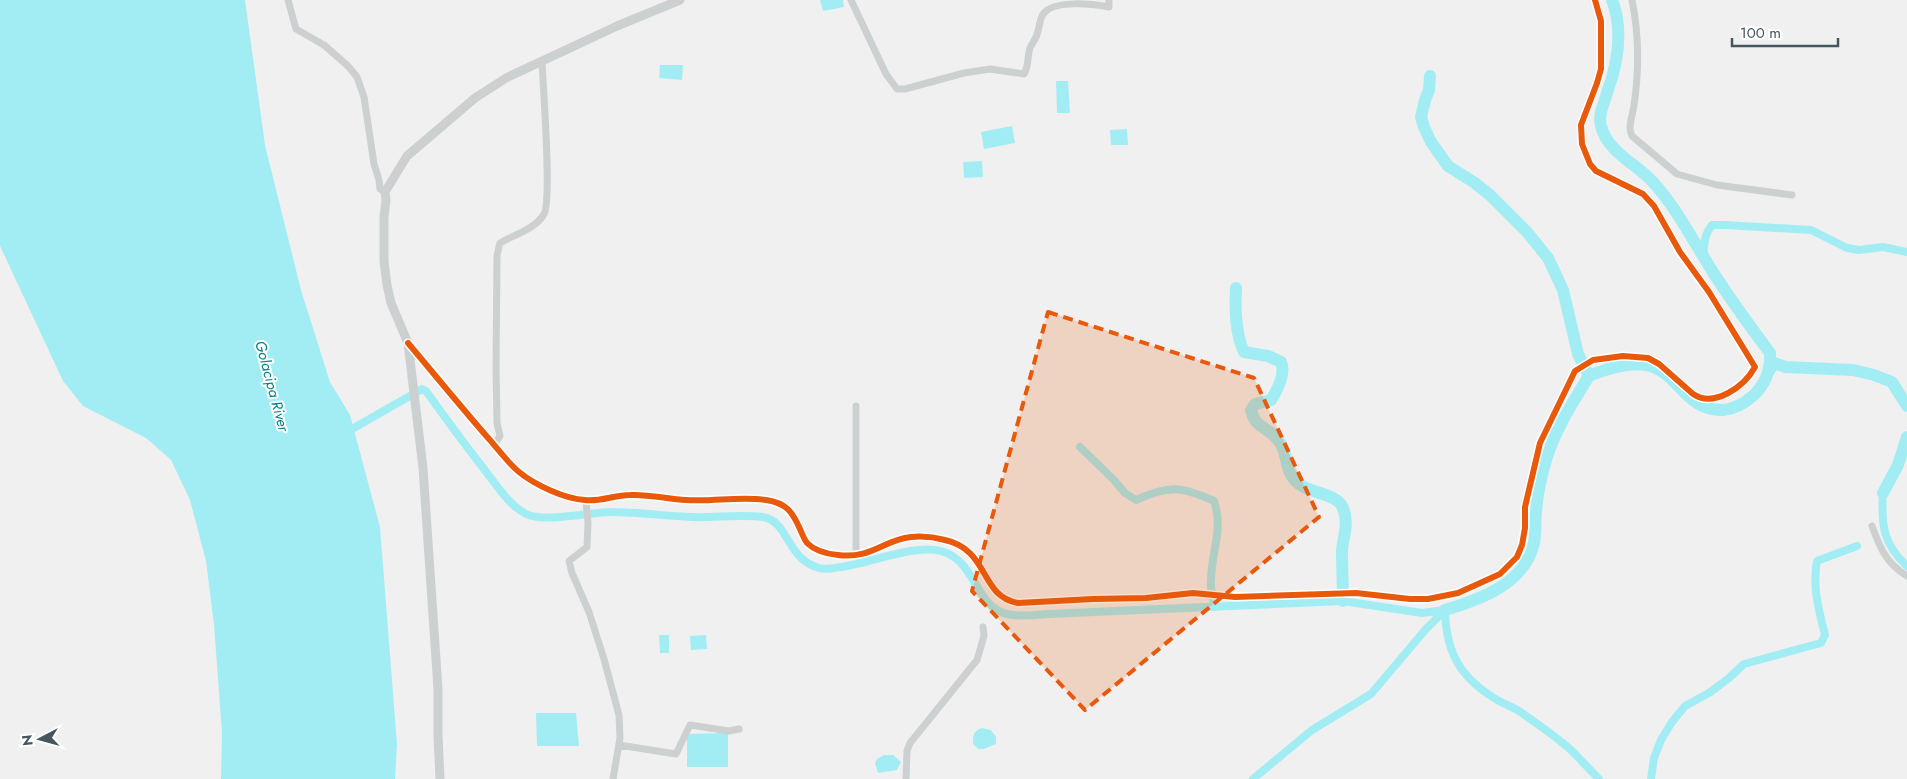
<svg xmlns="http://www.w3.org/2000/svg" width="1907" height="779" font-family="Jost,sans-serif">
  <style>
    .water { fill: #a2edf4 }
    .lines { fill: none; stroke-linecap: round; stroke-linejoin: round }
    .canal { stroke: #a2edf4; stroke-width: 8 }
    .river { stroke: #a2edf4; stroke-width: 12 }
    .minor { stroke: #ccd0d1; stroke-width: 7 }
    .tertiary { stroke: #ccd0d1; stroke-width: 9 }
    .cycleway-casing { stroke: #fff; stroke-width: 9 }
    .cycleway { stroke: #e8590c; stroke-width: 6 }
    .marked { fill: #e8590c; fill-opacity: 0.2; stroke: #e8590c; stroke-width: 4; stroke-dasharray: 10 6; stroke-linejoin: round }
    .labels { text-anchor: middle; stroke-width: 4; stroke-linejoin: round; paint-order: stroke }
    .water-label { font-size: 15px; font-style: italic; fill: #04828d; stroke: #fff }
  </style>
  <rect width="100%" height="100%" fill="#f1f0f0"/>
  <path class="water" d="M0,0H245L265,145L301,290L330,382L350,415L380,527L397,744L395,779H221L222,733L214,625L206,561L190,500L171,460L146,438L83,406L63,381L0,246Z
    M820,0H843L844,7L823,11Z
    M660,65H683L682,80L659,78Z
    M1056,81H1068L1070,113H1057Z
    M1012,126L1015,143L984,149L981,132Z
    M1127,129L1128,145H1111L1110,130Z
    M982,161L983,177L964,178L963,162Z
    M659,635H669V653H660Z
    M706,635L707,649L691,650L690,636Z
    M536,713H576L579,746H537Z
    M982,728L991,730L996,737V744L984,749H978L973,744C973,735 973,731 982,728Z
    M728,733V767H687V734Z
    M884,755H893L901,762L897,770L878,773L875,763L877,759Z"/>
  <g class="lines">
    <path class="canal" d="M1703,257C1705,244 1703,236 1712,225H1725L1811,230L1847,248L1859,250L1883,247L1907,252
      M345,433L422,389L426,391C446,419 466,446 487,473C498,487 509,505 526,514C545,523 589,512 612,512C638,512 665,516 691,517C714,518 740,514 763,517C789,521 786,559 819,568C826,570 834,568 841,567C871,563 914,544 941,551C977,561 974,606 1007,614C1020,617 1035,615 1048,614L1343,601L1422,613L1445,610C1446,654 1461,679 1499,701C1509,706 1518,709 1526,716C1542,727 1558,738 1572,751C1581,760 1590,770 1599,779
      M1080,447L1113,479L1125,493L1136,500C1169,485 1181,486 1214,501C1224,529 1211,552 1211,581C1210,589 1213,599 1215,607
      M1883,493C1881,525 1883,544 1907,566
      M1253,779L1312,730L1371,694L1426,629L1445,610
      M1651,779L1654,758L1661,740L1672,722L1685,706L1709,693L1729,678L1744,664L1821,643L1825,635C1819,611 1812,586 1817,561L1857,546"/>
    <path class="river" d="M1430,76L1429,90L1425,100L1421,117L1424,127L1431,142L1448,166L1475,183L1491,196L1527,232L1548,258L1563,290L1578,354L1589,376
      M1236,288C1235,309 1235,333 1244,352L1268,356L1281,362C1286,374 1278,389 1271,400L1255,404L1251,410C1256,430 1268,426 1278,440C1290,454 1282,470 1299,484C1310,493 1336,494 1342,506C1350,522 1343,536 1342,551C1342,568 1343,585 1343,601
      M1769,371L1774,363L1785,367L1853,370L1874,375L1892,382L1907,406
      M1883,493L1898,465L1907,437
      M1445,610C1482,599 1525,583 1534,543C1536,533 1535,522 1536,512C1537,495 1541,477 1546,460C1555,430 1573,402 1589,376C1606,369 1627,362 1646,365C1679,371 1684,411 1723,410C1735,409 1745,403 1754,395C1765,384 1771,369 1770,353C1750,326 1729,298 1711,269C1692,239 1674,203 1649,178C1632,162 1607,150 1601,126C1598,113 1604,105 1607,93C1618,63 1624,31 1612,0"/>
    <path class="minor" d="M288,0L296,29L324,45L348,66L357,77L364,97L374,164L379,180L380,189L385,192
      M851,0L886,74L897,89H905L964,73L990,69L1024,74C1029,66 1027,57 1030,48C1032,43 1036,39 1037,34C1040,27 1039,17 1045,12C1057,0 1092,4 1109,7V0
      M1632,0C1639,34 1639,71 1634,105C1633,115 1627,127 1632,136L1677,174L1717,185L1792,195
      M408,343C435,375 461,407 489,439C498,449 508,463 519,472C535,485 565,499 585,500C599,502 615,495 630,495C649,494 667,499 686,500C712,502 740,496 766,500C786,503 792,511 800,529C802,534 804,539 807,543C815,551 828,554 838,555C872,559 883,540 911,537C922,536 934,537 945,540C990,550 979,596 1018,603L1093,599L1146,598L1193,593L1235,597L1356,593L1410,599H1428L1458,593L1500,574L1517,557L1522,545L1525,528V507L1540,443L1575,371L1593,360L1623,356L1648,358L1659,364L1693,394C1714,408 1744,387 1755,367L1709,292L1680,252L1654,206L1643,194L1596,171L1590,164L1582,144L1581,125L1597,83L1601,69V21L1595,0
      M856,406V556
      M494,445L500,436L497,423L496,367L497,255L500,243C513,235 536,229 544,214C552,200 543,86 542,62
      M586,501L588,523L587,547L569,561L572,573L589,612L604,659L619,715L620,738L613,779
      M1872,526C1880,548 1886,563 1907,576
      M619,745L676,754L690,725L729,731L739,729
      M906,779L907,751L910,743L977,660L984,636L983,627"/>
    <path class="tertiary" d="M440,779L438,735V689L423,468L408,343L391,303L387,285L384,261V217L386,200L385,192L407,156L475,98L506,78L617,26L680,0"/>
    <defs>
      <path id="cycleway" d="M408,343C435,375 461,407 489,439C498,449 508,463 519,472C535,485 565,499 585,500C599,502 615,495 630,495C649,494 667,499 686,500C712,502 740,496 766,500C786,503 792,511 800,529C802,534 804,539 807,543C815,551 828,554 838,555C872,559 883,540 911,537C922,536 934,537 945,540C990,550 979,596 1018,603L1093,599L1146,598L1193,593L1235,597L1356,593L1410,599H1428L1458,593L1500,574L1517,557L1522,545L1525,528V507L1540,443L1575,371L1593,360L1623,356L1648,358L1659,364L1693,394C1714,408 1744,387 1755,367L1709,292L1680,252L1654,206L1643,194L1596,171L1590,164L1582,144L1581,125L1597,83L1601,69V21L1595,0"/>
    </defs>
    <use href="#cycleway" class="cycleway-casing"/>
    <use href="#cycleway" class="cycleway"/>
  </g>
  <path class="marked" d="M1048,312L1254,378L1319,517L1085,710L972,591Z"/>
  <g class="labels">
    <g class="water-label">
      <text transform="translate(272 386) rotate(75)" y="5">Golacipa River</text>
    </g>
  </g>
  <g transform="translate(40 739) rotate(264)" stroke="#ffffff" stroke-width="4" paint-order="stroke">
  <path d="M0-4L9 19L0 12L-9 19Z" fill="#45565f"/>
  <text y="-8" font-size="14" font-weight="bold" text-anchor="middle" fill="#45565f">N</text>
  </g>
  <path d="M1732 38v8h106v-8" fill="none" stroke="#45565f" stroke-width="2.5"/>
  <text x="1740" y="38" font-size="15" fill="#45565f" stroke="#ffffff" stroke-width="4" paint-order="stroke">100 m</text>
</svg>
